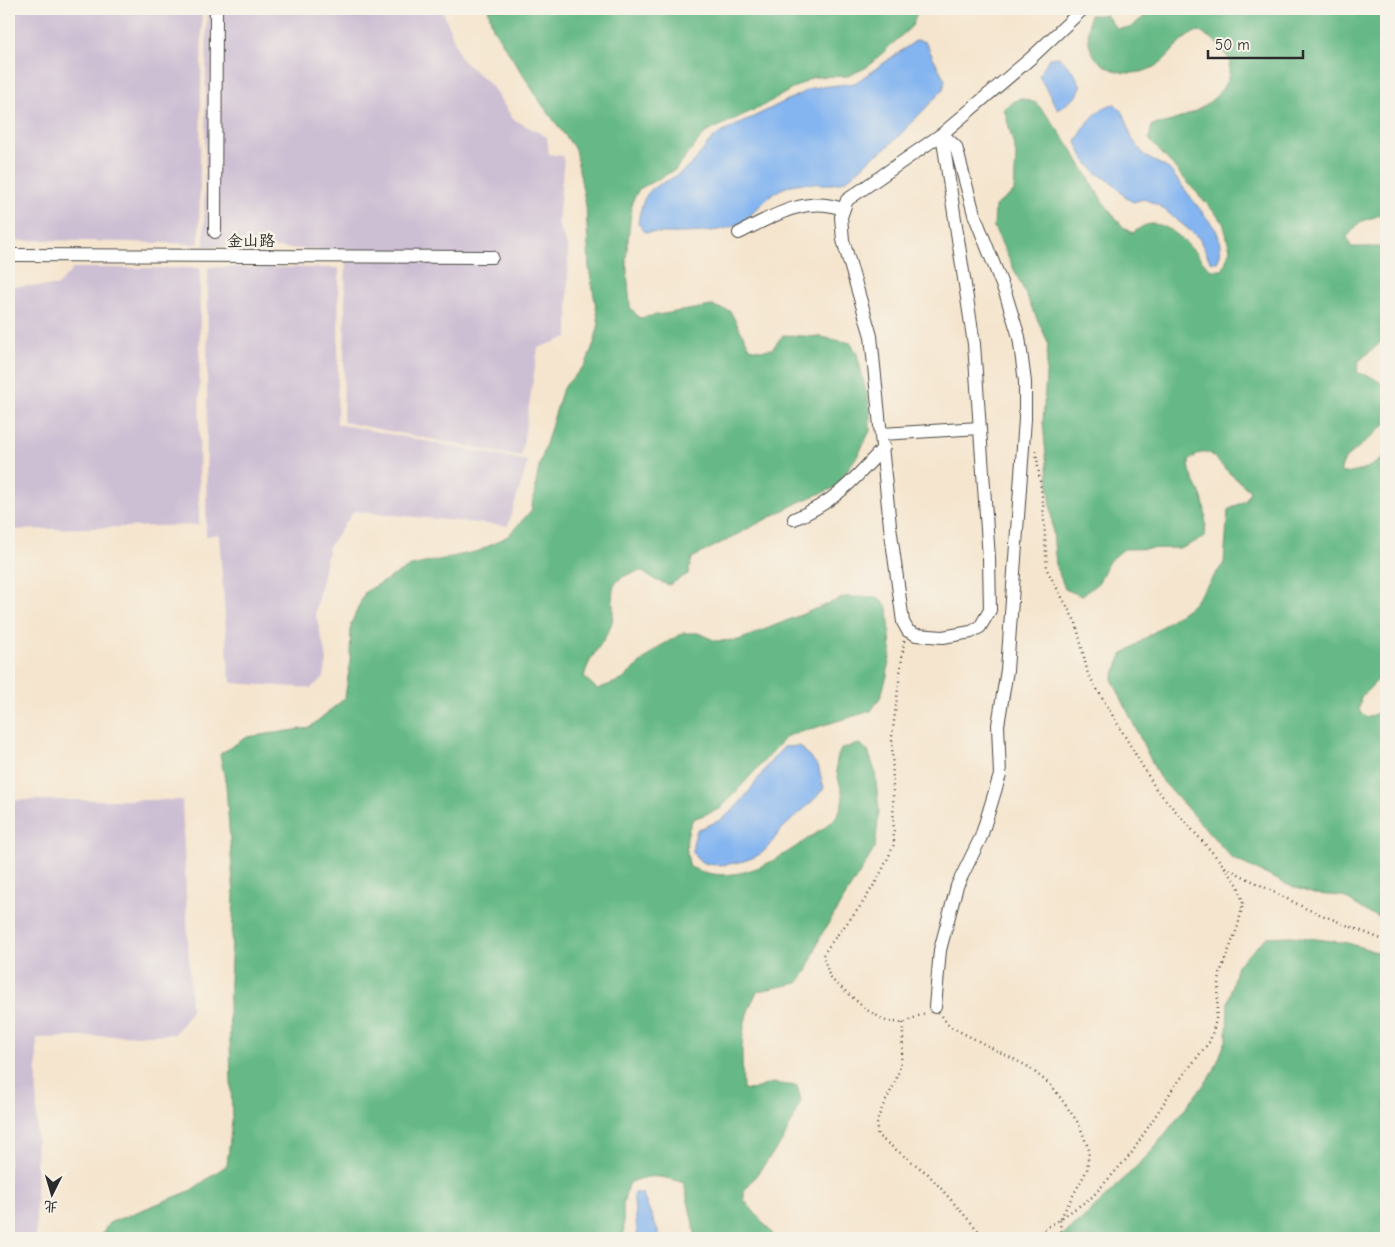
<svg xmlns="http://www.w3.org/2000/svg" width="1395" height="1247" font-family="'Comic Neue','LXGW WenKai TC',sans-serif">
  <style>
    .industrial { fill: #ccbed3 }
    .forest { fill: #66b986; stroke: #487258 }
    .water { fill: #84b5f0; stroke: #58708e }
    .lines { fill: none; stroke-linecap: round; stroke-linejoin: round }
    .minor-casing { stroke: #494743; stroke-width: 14 }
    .path { stroke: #494743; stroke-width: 2.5; stroke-dasharray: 1 4; stroke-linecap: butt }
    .minor { stroke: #fff; stroke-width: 12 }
    .labels { text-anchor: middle; stroke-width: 5; stroke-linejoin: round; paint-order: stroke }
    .street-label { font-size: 16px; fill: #2b2b2b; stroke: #f7f3e8 }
  </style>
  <rect width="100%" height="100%" fill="#f7f3e8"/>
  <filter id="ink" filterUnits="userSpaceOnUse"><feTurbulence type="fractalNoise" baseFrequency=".02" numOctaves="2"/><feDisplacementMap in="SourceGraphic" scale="10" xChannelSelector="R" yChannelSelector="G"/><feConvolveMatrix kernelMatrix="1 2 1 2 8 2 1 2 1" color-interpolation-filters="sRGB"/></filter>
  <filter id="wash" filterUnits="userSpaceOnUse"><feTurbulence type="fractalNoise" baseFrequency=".0096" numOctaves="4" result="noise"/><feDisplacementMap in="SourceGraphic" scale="20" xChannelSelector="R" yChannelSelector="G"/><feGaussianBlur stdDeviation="1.12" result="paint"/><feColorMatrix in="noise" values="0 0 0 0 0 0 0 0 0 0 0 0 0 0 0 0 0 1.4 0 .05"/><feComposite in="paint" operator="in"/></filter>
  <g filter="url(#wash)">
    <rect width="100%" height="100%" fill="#f5e5ce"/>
    <path class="industrial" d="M9,9H202L199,244L46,240L9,241Z
      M207,9H442L461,59L491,85L513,119L547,137L549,154L564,156L558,224L568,248V337L538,348L521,457L343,422L346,250L204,246Z
      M208,267L339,268L337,424L528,461L508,526L354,511L329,546L315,612L327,660L324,677L311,688L232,683L229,674L219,534L206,536Z
      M74,268H200L199,525L9,530V286H57Z
      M9,800H182L191,1011L175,1034L37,1038L36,1238H9Z"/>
    <path class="forest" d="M488,9H919L912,26L867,67L848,76L813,77L764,105L705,133L675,170L639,189L632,202L626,259L630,307L639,318L712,306L730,311L750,348L759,350L772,349L783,335L821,337L851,343L857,354L870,408V431L858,455L834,488L799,502L692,558L688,574L669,585L655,580L641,571C595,580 622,603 609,630C601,647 588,658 584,677L597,689L622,680L657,648L683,633H698L716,641L739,640L845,597H878L888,608L891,651L887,676L881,696L871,711L787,736L720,809L693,819C685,834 685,850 690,867C734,888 774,862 809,838C821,830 834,823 840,810C850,788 826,773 842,748L860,744L868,751L875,771L879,811L875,848L820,937L807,971L798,983L758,991C738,1021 742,1055 743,1089L752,1090L772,1083L797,1086L801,1100L784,1139L744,1191V1200L776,1238H696L684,1183C663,1176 647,1173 628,1184L623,1204L624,1238H100L109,1223L190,1191L227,1165L232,1121L229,1001L234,896L226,785L220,754L247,737L309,728L345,698L350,663L351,624L365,592L411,566L479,551L508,536L531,511L539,467L563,388L586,364L594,343L599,324L589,268L586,206L575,149L541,103L493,28Z
      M1153,9H1386V213L1360,222L1347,237L1351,247H1380L1386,256V335L1379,344L1359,361L1357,373L1370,376L1386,386V424L1345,459L1340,472C1357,476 1373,465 1386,456V672L1361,697L1359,710L1367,718L1386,708V920L1369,913L1342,896L1314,894L1290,886L1232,858L1159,777L1112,679L1122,655L1193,604L1224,563L1228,510L1246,500L1250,491L1227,471L1210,453H1200L1189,460C1188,476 1199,486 1203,501C1206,513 1206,524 1205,537L1182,548L1124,549L1109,561L1099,582L1082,596L1065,589L1056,565L1043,422L1048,342L994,227L995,206L1014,192L1016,154L1004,108L1020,98L1036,103L1049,118L1072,150L1103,202L1123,227L1133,233C1137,230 1142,226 1146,225C1170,217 1197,256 1211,270H1223L1230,249L1223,222L1149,139L1152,125C1179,122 1216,106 1227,80C1230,75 1229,66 1230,60L1214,40L1198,31C1176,40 1174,54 1157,65C1139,77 1116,75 1100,62C1086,51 1087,30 1090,15H1106L1116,28H1130Z
      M1292,936L1348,943L1386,955V1238H1058L1080,1222L1150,1153L1213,1073L1227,1038L1228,1002L1237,965L1267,937Z"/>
    <path class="water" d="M917,40L925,42L945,80L943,90C924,109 906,130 887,147C882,152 876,154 871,158C860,167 853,179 838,183C822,187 804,179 786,187C768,194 759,208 745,220C727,235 669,234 645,232L638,223C646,176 658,193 688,167C699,158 704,146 717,135L812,88L855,83Z
      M1059,57L1073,71L1081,86L1077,96L1058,110L1039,76L1049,58Z
      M1115,104L1124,114L1132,139L1145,156L1169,169L1216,230C1220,239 1223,253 1217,262L1210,261L1199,238L1160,206L1144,199L1133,202L1124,196L1113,183L1095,172L1083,157L1076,142C1085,126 1096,107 1115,104Z
      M800,746L818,766L824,788C812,804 797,814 783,828C776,835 771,845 763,852C751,862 705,873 695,856C690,848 695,838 697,830C706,826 718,822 726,816C750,797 762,768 784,747Z
      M633,1193H642L659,1234L658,1238H638Z"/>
  </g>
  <g filter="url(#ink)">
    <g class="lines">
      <defs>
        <path id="minor" d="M942,134L974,344L989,558L990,610L980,627L971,632L943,637L916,635L908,631L903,622L890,526L871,336L843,240L841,217L847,200L942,134L1031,58L1083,9
          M215,232L216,9
          M739,233C771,217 805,195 842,209
          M9,255L492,257
          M882,434L980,428
          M794,519C835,502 855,479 884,447
          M935,1007L940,950L957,886L981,837L1000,775L998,725L1007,670L1025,419V382L1019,337L1006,295L974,214L956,147L942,134"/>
      </defs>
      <use href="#minor" class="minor-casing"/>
      <path class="path" d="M1036,451L1043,504L1047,570L1076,623L1088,674L1156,789L1219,860L1238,885L1243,903L1238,926L1220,973L1216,1020L1210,1041L1174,1087L1131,1154L1092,1197L1060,1219L1061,1238
        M904,641L892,737L894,844C885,867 871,892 856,912C845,926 833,939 823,955L830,978L867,1010L886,1021L903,1023L925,1013
        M1225,867L1307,909L1386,941
        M942,1016L949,1026L1027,1066L1052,1086L1079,1124L1089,1150L1087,1170L1060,1219L1031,1238
        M903,1023C903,1042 903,1059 897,1077C891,1096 872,1116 878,1136L928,1174L983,1236"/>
      <use href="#minor" class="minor"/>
    </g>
  </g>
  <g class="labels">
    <g class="street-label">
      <text x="251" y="246">金山路</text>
    </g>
  </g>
  <rect width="1395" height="1247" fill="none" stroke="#f7f3e8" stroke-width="30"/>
  <g transform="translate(52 1194) rotate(185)" stroke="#f7f3e8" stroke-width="4" paint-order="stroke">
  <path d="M0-4L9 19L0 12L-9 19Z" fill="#2b2b2b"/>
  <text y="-8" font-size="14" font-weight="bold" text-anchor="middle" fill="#2b2b2b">北</text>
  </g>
  <path d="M1208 50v8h95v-8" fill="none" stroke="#2b2b2b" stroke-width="2.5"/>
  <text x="1215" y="50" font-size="15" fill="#2b2b2b" stroke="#f7f3e8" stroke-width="4" paint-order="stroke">50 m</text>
</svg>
